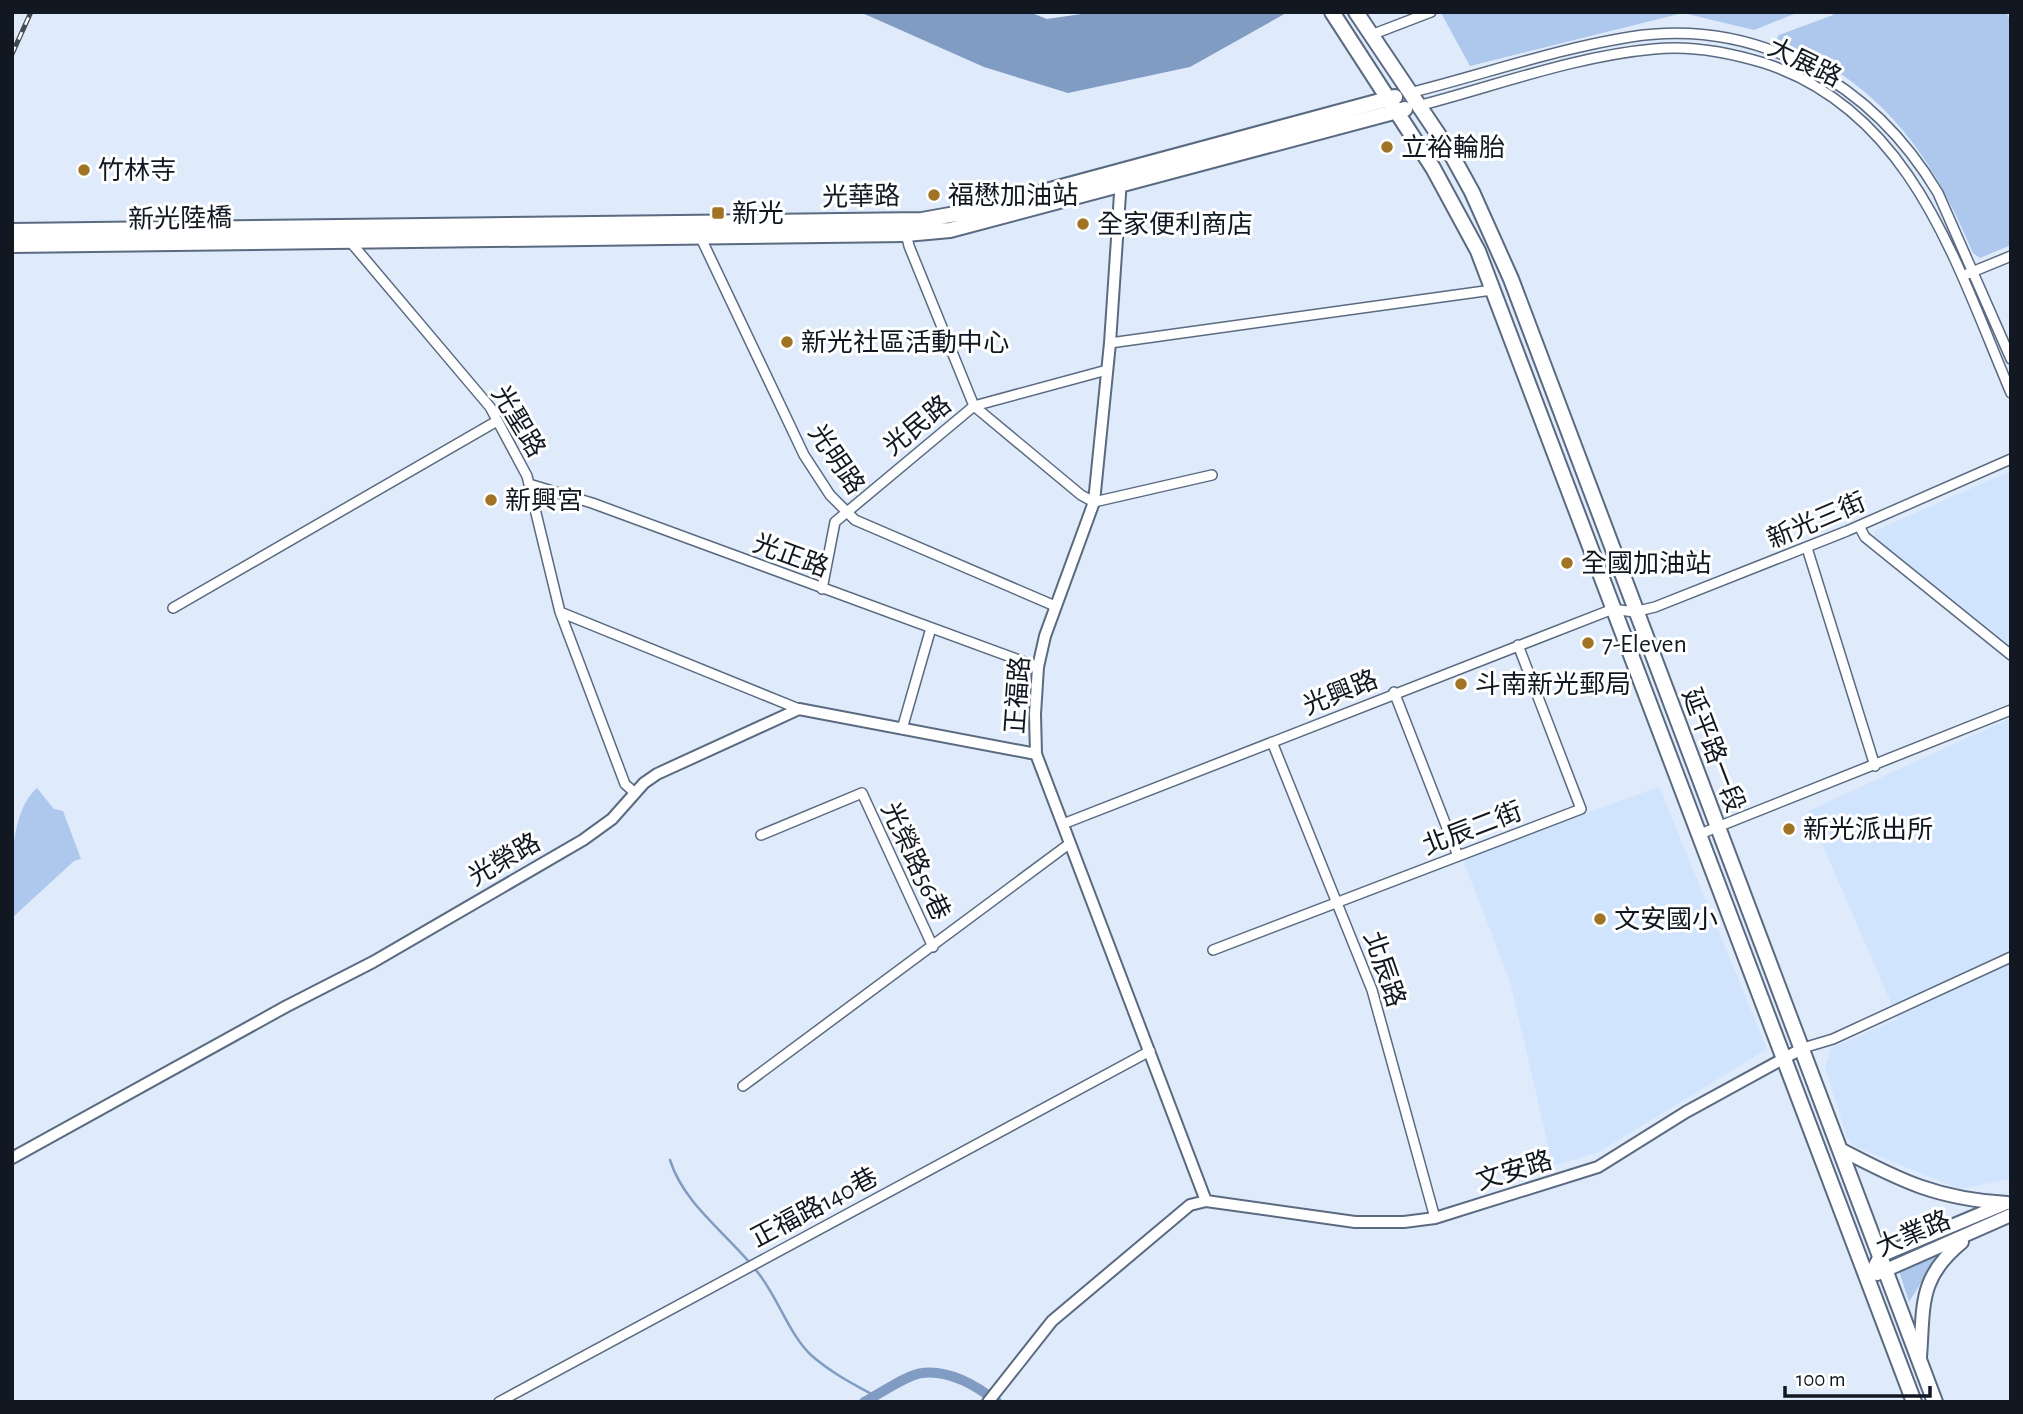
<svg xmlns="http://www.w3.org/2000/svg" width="2023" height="1414" font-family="'Alegreya Sans','Noto Sans TC',sans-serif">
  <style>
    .built { fill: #d1e4fe }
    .green { fill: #adc8ec }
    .water { fill: #809cc3 }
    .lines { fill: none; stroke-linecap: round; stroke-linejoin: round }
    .stream { stroke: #809cc3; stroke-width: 2.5 }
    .canal { stroke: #809cc3; stroke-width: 10 }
    .minor-casing { stroke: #5a6a81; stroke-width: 12 }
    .tertiary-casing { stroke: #5a6a81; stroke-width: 14 }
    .secondary-casing { stroke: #5a6a81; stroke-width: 16 }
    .primary-casing { stroke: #5a6a81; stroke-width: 18 }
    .minor { stroke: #fff; stroke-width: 9 }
    .tertiary { stroke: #fff; stroke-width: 10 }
    .secondary { stroke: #fff; stroke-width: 12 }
    .primary { stroke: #fff; stroke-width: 14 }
    .rail-casing { stroke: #434a54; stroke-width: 5 }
    .rail { stroke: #fff; stroke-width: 2.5; stroke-dasharray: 8; stroke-linecap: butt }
    .poi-dot { fill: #a17325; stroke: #fff; stroke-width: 2.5 }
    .labels { text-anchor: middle; stroke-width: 6; stroke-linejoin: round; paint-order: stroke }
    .street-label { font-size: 26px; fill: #121821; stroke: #fff }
    .poi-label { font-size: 26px; fill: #121821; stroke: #fff; text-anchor: start }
  </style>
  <rect width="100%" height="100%" fill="#dfeafa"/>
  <path class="built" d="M2011,471V646L1874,538V531Z
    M2011,718V1179L1960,1189L1856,1147L1847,1138L1825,1067L1831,1048L1898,1019L1808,811Z
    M1659,787L1767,1049L1599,1152L1553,1166L1510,981L1462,857Z"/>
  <path class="green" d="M1443,12H1799L1754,30L1683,13L1470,66L1441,13Z
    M1833,12H2006L2011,22V245L1980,258L1973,253C1942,180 1907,118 1838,72C1819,59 1797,51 1776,40L1779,35L1833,15Z
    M37,788L54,809L63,811L81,859L74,861L12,918C12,882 7,814 37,788Z
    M1938,1255L1909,1302L1899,1271Z"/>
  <path class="water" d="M860,12H1029L1047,19L1095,12H1288L1190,67L1068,93L984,67Z"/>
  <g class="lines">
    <path class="stream" d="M670,1160C685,1207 730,1235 759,1274C778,1298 789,1334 811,1355C830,1372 853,1384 875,1396"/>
    <path class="canal" d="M864,1402C878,1395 908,1374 922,1373C949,1370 977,1386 997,1402"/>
    <defs>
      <path id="minor" d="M1371,35L1431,12
        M1409,93C1482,75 1555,49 1630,37C1759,17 1873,84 1938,193L2011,359
        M1418,106C1495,86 1575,56 1654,49C1691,45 1728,52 1764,63C1912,111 1956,264 2011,393
        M905,229L909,246L974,406L1081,495L1094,502L1212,475
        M699,234L804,455L830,495L855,520L1055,606
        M348,239L490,407L527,476L560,612L625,784L635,793
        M1967,274L2011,256
        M1110,343L1492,290
        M529,484L592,503L1038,667
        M1859,526L1865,537L2011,655
        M1807,548L1875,766
        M822,589L835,522L974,406L1107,370
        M173,608L497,421
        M560,612L799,709
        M1394,692L1458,856
        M902,729L931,628
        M1272,742L1372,990L1435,1218
        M1063,824L1613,609L1634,612L1655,607L1847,531L2011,459
        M1700,834L2011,710
        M761,835L862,793L933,947
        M1213,950L1581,809L1518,645
        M1803,1048L1833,1039L2011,957
        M743,1086L1069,844
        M499,1402L1150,1051"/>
      <path id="tertiary" d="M1121,179L1110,343L1094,502L1045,636L1038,667L1035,714L1036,754L1206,1201
        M12,1158L287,1006L373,962L583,840L612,819L644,783L657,774L799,709L1036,754
        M988,1402L1052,1321L1190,1205L1206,1201L1355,1222H1404L1435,1218L1598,1167L1686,1112L1803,1048"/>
      <path id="secondary" d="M1840,1149C1901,1181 1937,1199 2007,1203
        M1877,1274L2011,1215
        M1869,1277L1880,1256L2004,1204
        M1920,1357C1924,1305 1918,1278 1962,1242"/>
      <path id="primary" d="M1332,12L1433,168L1478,251L1914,1402
        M1356,12L1450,152L1472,192L1511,279L1935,1402
        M12,231L922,220L972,211L1395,97
        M12,245L906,234L950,230L1405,109"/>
    </defs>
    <use href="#minor" class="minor-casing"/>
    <use href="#tertiary" class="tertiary-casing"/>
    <use href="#secondary" class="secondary-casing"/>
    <use href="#primary" class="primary-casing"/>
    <use href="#minor" class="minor"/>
    <use href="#tertiary" class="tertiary"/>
    <use href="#secondary" class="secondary"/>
    <use href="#primary" class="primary"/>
    <defs>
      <path id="rail" d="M12,54L31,12"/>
    </defs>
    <use href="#rail" class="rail-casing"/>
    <use href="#rail" class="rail"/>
  </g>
  <g class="poi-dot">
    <circle cx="1387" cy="147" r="7"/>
    <circle cx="84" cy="170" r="7"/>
    <circle cx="934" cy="195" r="7"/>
    <rect x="711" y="206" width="14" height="14" rx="3.5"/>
    <circle cx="1083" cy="224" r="7"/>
    <circle cx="787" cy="342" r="7"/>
    <circle cx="491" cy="500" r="7"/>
    <circle cx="1567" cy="563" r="7"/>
    <circle cx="1588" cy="643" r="7"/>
    <circle cx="1461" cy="684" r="7"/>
    <circle cx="1789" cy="829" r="7"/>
    <circle cx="1600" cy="919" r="7"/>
  </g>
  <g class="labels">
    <g class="street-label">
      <text transform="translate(1805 62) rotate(26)" y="9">大展路</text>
      <text transform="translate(861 196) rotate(-1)" y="9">光華路</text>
      <text transform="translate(180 218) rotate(-1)" y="9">新光陸橋</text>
      <text transform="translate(519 421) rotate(59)" y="9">光聖路</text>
      <text transform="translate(917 425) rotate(-39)" y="9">光民路</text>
      <text transform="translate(837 459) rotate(56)" y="9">光明路</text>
      <text transform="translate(1816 520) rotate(-23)" y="9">新光三街</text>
      <text transform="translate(791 555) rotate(20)" y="9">光正路</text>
      <text transform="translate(1340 692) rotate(-22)" y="9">光興路</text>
      <text transform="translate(1017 695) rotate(-86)" y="9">正福路</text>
      <text transform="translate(1714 750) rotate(69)" y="9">延平路一段</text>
      <text transform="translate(1472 828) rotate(-21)" y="9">北辰二街</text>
      <text transform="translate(504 859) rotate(-30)" y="9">光榮路</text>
      <text transform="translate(916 861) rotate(65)" y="9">光榮路56巷</text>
      <text transform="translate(1385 969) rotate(71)" y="9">北辰路</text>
      <text transform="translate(1514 1170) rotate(-17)" y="9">文安路</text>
      <text transform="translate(814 1207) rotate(-28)" y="9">正福路140巷</text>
      <text transform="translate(1913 1233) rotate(-23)" y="9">大業路</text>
    </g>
    <g class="poi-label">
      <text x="1401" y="156">立裕輪胎</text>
      <text x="98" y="179">竹林寺</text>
      <text x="948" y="204">福懋加油站</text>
      <text x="732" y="222">新光</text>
      <text x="1097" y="233">全家便利商店</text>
      <text x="801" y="351">新光社區活動中心</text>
      <text x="505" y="509">新興宮</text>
      <text x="1581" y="572">全國加油站</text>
      <text x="1602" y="652">7-Eleven</text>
      <text x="1475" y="693">斗南新光郵局</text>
      <text x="1803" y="838">新光派出所</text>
      <text x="1614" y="928">文安國小</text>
    </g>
  </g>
  <rect width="2023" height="1414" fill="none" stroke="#121821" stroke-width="28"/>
  <path d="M1785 1386v10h145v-10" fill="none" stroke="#121821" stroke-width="3.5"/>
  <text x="1796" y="1386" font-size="21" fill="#121821" stroke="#ffffff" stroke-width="5" paint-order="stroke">100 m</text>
</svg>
